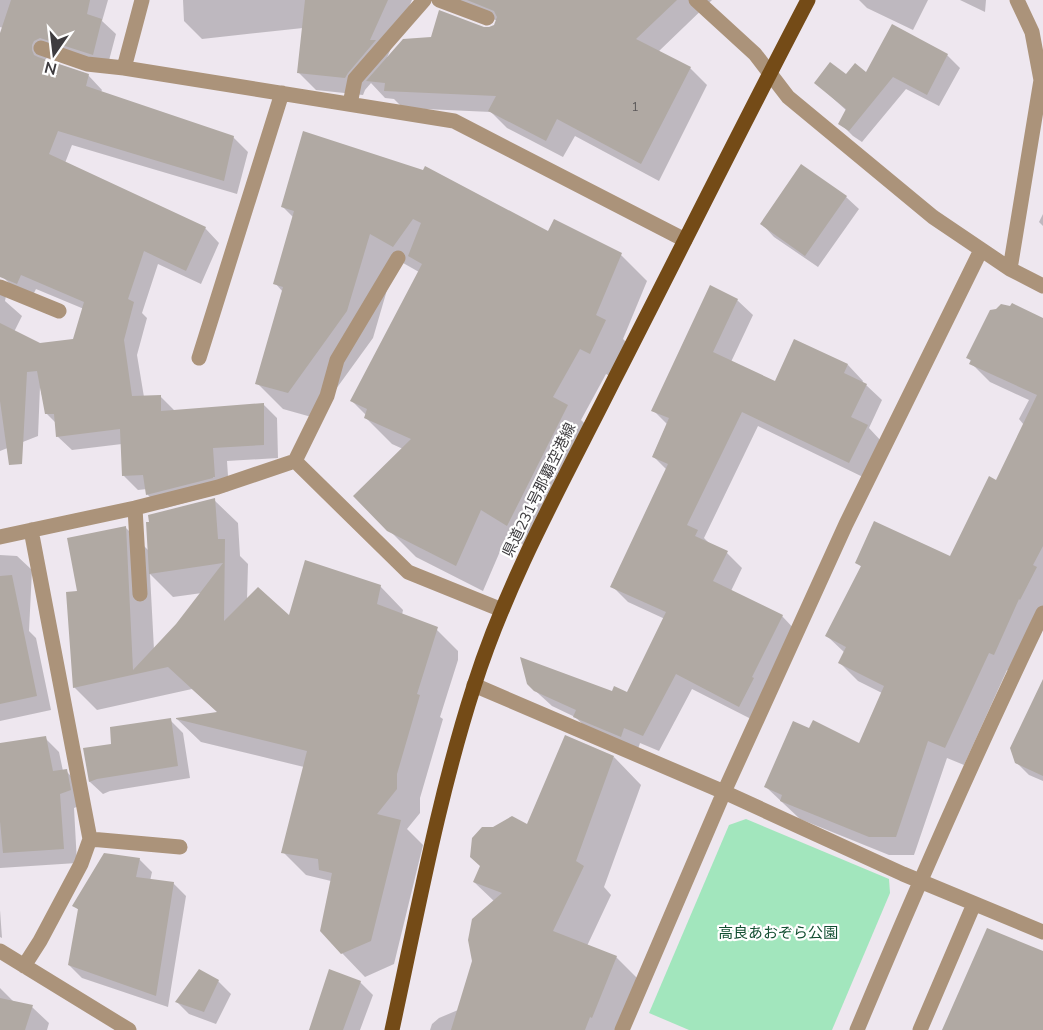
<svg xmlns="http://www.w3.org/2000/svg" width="1043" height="1030" font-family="'Nunito Sans','Noto Sans JP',sans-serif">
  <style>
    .green { fill: #a2e6bd }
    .shadow { fill: #0003; fill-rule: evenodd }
    .building { fill: #b0a9a3 }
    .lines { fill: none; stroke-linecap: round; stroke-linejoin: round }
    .minor { stroke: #ab937a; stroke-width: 15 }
    .major { stroke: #744b17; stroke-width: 15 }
    .labels { text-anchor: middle; stroke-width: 4.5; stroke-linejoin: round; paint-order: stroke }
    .number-label { font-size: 12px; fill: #5a5758 }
    .street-label { font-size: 15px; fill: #3e3c3f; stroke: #fff }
    .park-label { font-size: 15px; fill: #134f32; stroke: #fff }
  </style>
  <rect width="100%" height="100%" fill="#eee7ef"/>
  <path class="green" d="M746,819L889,879L890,893L832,1030H689L649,1013L729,825Z"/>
  <path class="shadow" d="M0,0H108L102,21L116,34L107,68L48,55L45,61L88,75L102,90L101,92L233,137L248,152L237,194L72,145L65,163L205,228L219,243L201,284L158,264L142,313L147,318L137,355L144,397L160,396L175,411L263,404L277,418L278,458L227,461L229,491L162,509L147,494V489L138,490L124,476L122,444L72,450L57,436V424L46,413L40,387L38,436L0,451V290L6,296L5,301L22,316L14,332L40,344L74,341L84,309L36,289L32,297L17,291L4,278L0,266V36L3,28L0,27Z
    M183,0H412L386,60L432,39L494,27L498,21L463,8L455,0H712L658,52L690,68L707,85L659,181L575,136L563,157L507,128L491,112L403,108L394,99L385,98L371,83L365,90L363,95L316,90L298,72L303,28L202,39L184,21Z
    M859,0H928L913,30L867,8Z
    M960,0H986L985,12Z
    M947,55L960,68L939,106L906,89L862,142L853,136L840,123L847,111L816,83L847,76L866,74Z
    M304,133L548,233L621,255L647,281L623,339L631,347L616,379L606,374L581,420L594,432L533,551L507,535L483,591L416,557L355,496L403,449L392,444L366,418L367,416L352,401L419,272L396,259L373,338L315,418L283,409L257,383L283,292L275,283L294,218L283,207Z
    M846,197L859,209L818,267L774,237L762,224Z
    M1043,214V226L1039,222Z
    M737,300L753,315L731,362L776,383L848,365L863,381L862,383L866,385L882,400L869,428L882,442L865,478L758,426L704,538L711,545L727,553L742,568L731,591L782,616L797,632L755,721L692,689L659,751L640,743L637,752L591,732L575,717L552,706L528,684L627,694L665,619L628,602L612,586L667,470L653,456L667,424L653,410Z
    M1043,320V609L1012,672L1007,670L964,765L947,758L914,855H889L800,819L766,787L810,730L860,745L882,693L858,681L840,663L845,653L827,636L862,567L857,563L950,558L997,482L1024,425L1019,419L1029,400L990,382L971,363L972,362L968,358Z
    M214,500L238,523L240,556L248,564L247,600L290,617L380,586L403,610L402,615L434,627L458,651V660L440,717L443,719L420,798V813L407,829L423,845L394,964L365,977L342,953L331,881L306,875L283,852L304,767L201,742L177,719L219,713L192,689L97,710L74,687L79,593L126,528L149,551ZM150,574L173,597L202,593L177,625L154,650Z
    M0,555L17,556L32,570L29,631L36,638L51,710L0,721Z
    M1043,682V781L1029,775L1016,762Z
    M170,720L183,733L190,778L110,791L103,794L90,782L84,750L113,745Z
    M45,738L59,752L63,771H66L80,785L84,804L74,808L77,863L0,868V745Z
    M614,757L641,785L604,887L611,895L587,946L616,957L644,985L626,1030H430L432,1024L439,1018L458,1010L495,902L474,882L528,826Z
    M139,859L152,872L150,881L173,883L186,896L168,1007L82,978L69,965L80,911L74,906Z
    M0,910L2,938L0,937Z
    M218,981L231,994L216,1024L189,1014L177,1002Z
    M360,982L373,995L360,1030H310Z
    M0,988L15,1003L32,1007L49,1023L47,1030H0Z"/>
  <path class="building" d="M11,0H90L87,14L102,19L93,55L40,38L34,41L32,45V50L34,55L38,57L89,74L86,86L234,136L224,181L58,131L49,154L206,227L186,271L144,251L128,299L134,302L124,340L132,396L161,395V411L264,403V445L213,448L215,477H213V478L146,495L143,475L122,476L120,429L56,437L54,414H45L37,371L27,372L22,464L9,465L0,401V323L40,343L73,339L84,302L21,275L17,284L0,277V33Z
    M305,0H388L370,40H376L348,73L345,78L297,73Z
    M467,0H677L636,39L691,67L641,164L557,119L546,141L488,111L496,96L384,91L385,83L366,81L403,39L431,37L439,10L484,27H489L494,25L497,17L494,11Z
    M892,24L948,54L927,95L893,77L849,131L838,124L846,109L814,83L830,62L846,74L855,63L866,72Z
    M303,131L423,170L425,166L548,231L554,219L622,253L596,315L606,320L590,354L580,349L553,397L568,405L507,526L481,510L456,566L387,531L353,496L411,439L364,418L367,409L350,401L422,264L408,256L421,223L413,219L393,247L370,234L347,311L288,393L255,384L283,287L273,284L294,211L281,207Z
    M801,164L847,196L805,256L760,224Z
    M710,285L738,299L713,352L775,381L794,339L848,364L844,373L867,384L851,417L868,425L849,463L742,412L687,525L698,530L695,536L728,551L713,581L783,615L752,677L754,678L739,707L676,674L643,736L624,728L621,737L573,717L576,710L534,691L527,684L520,657L612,691L614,686L627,692L666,612L610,587L668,464L652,457L669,418L651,411Z
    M1012,303L1043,318V546L1033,565L1037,567L1020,600L1019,599L994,655L989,653L945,748L928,741L896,837H869L780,801L782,795L764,787L793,721L809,728L813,720L859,743L884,686L838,663L846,647L825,636L861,566L855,563L874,521L950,556L989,476L996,480L1037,395L969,364L971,360L966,358L990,310L996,309L1001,304L1010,306Z
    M215,498L218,539H225L224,621L258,587L289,615L305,560L381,585L377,604L438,627L417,694L420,695L397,774V789L377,814L401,820L371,941L341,954L320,931L332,873L319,870L318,859L281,853L307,751L176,719V718L217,712L168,667L73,688L66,592L77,591L67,538L126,526L133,670L176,624L223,563L149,574L146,522H149L148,515Z
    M12,575L37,696L0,704V576Z
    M1043,679V776L1015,763L1010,748Z
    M171,718L178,766L97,779L89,782L83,748L111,744L110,727Z
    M565,735L614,756L576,861L584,866L553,931L617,956L592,1018L590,1017L585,1030H451L472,961L468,940L472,919L502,893L473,882L480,866L470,857L472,838L482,827H493L512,816L527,824Z
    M46,736L53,771L67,769L71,790L60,794L64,849L3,853L0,821V743Z
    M104,853L140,858L136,877L174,882L156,996L68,965L78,909L72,906Z
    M987,928L1043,951V1030H942Z
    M199,969L219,980L204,1012L175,1002Z
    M329,969L361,981L343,1030H309Z
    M0,998L33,1005L25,1030H0Z"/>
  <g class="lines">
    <path class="minor" d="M142,0L124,68L454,121L685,240
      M439,0L487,18
      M696,0L755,54L788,97L933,217L1010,269L1043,286
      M41,48L87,64L124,68
      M350,104L355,79L424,0
      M1010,269L1041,80L1032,32L1017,0
      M0,287L59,311
      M199,358L282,93
      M295,461L408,572L502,610
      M135,508L140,594
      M0,537L135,508L218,487L295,461L327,396L337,360L398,258
      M474,685L724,792L903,874L1043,932
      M90,839L180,847
      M0,951L129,1030
      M24,966L40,941L81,864L90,839L31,530
      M622,1030L724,792L846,524L981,250
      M857,1030C916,889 977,750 1043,613
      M920,1030L974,904"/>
    <path class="major" d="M392,1030C417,915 438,798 474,686C508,579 564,480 614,380C679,253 742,126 808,0"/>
  </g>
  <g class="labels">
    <g class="number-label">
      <text x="635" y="111">1</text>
    </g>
    <g class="street-label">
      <text transform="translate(539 490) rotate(-64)" y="5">県道231号那覇空港線</text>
    </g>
    <g class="park-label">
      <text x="778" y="938">高良あおぞら公園</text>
    </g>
  </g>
  <g transform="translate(54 54) rotate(194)" stroke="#ffffff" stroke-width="4.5" paint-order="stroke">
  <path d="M0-4.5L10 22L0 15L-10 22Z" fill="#3e3c3f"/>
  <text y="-9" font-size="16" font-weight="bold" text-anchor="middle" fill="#3e3c3f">N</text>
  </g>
</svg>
